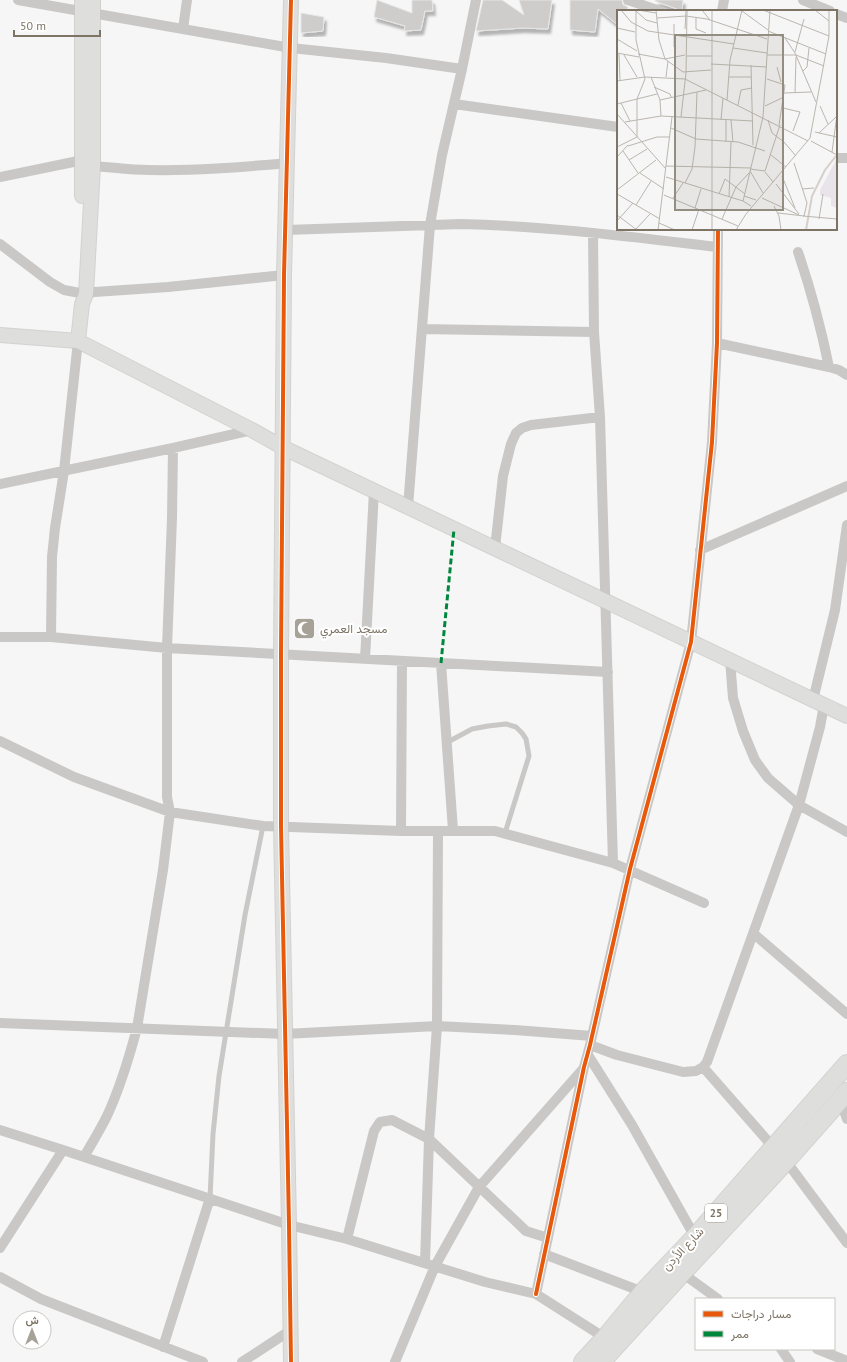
<svg xmlns="http://www.w3.org/2000/svg" width="847" height="1362" font-family="'PT Sans',Vazirmatn,sans-serif">
  <style>
    .building { fill: #cecdcb; stroke: #e6e6e6; filter: url(#shadow) }
    .lines { fill: none; stroke-linecap: round; stroke-linejoin: round }
    .secondary-casing { stroke: #d3d2d1; stroke-width: 16 }
    .highway-casing { stroke: #d2d2d1; stroke-width: 20 }
    .lane { stroke: #c9c8c7; stroke-width: 5 }
    .street { stroke: #c9c8c7; stroke-width: 10 }
    .secondary { stroke: #dededd; stroke-width: 14 }
    .highway { stroke: #dededd; stroke-width: 18 }
    .quiet { stroke: #00873e; stroke-width: 3; stroke-dasharray: 6 3; stroke-linecap: butt }
    .cycleway-casing { stroke: #fff; stroke-width: 6 }
    .cycleway { stroke: #e8590c; stroke-width: 4 }
    .labels { text-anchor: middle; stroke-width: 4; stroke-linejoin: round; paint-order: stroke }
    .shield { fill: #fff; stroke: #a49e93; stroke-width: 1 }
    .shield-label { font-size: 11px; font-weight: bold; fill: #7d7465 }
    .poi-label { font-size: 12px; fill: #7d7465; stroke: #fff; text-anchor: start }
    .street-label { font-size: 12px; fill: #7d7465; stroke: #fff }
    .inset-river { fill: none; stroke: #d6cfcb; stroke-width: 2 }
    .inset-road { fill: none; stroke: #bbb6af; stroke-width: 1 }
    .view { fill: #948d81; fill-opacity: 0.15; stroke: #948d81; stroke-width: 2 }
    .inset-edge { fill: none; stroke: #7d7465; stroke-width: 2 }
  </style>
  <defs>
    <filter id="shadow"><feDropShadow dx="2.5" dy="4.5" stdDeviation="1" flood-color="#0004"/></filter>
  </defs>
  <rect width="100%" height="100%" fill="#f6f6f6"/>
  <path class="building" d="M377,0L412,13V0H432L433,11H425L421,30L404,31L405,26L374,17Z
    M483,0H502L524,15L519,0H552L548,29L523,28L476,31Z
    M570,0H622L623,5L628,7L626,11H618V25L598,9L595,32L570,30Z
    M656,0H683L682,11L655,1Z
    M301,13L324,17L323,31L301,33Z"/>
  <g class="lines">
    <defs>
      <path id="secondary" d="M82,196V0
        M0,335L78,341L252,430L284,448L847,716
        M78,341L82,304L86,294L93,166V0
        M291,1362L289,1225L281,826V654L284,275L291,0"/>
      <path id="highway" d="M583,1362L605,1338L643,1292L695,1237L847,1064
        M601,1362L682,1273L786,1161L847,1092"/>
    </defs>
    <use href="#secondary" class="secondary-casing"/>
    <use href="#highway" class="highway-casing"/>
    <path class="lane" d="M446,743L472,729L488,726L506,724L516,727L522,733L526,739L529,756L505,833
      M210,1198L213,1134L219,1076L245,915L263,826"/>
    <path class="street" d="M18,0L291,48L386,58L462,69
      M628,0L660,11
      M803,0L830,11
      M722,11L724,0
      M836,14L847,18
      M183,29L187,0
      M454,104L618,127
      M836,158H847
      M93,166C111,167 129,170 148,170C195,171 241,167 288,163
      M0,177L83,160
      M286,230L461,224C547,226 632,237 718,247
      M593,233L594,332L600,417L613,863
      M0,244L50,282L64,290L80,293L168,287L284,275
      M798,252C811,290 821,328 829,367
      M422,329L594,332
      M717,343L829,367L839,370L847,375
      M0,484L173,448L252,430
      M408,507L430,225L442,155L462,69L476,0
      M495,548L503,476L511,444L516,433L522,428L531,425L600,417
      M700,550L847,486
      M0,637H51L167,648L608,672
      M51,637L52,557L55,528L64,471L78,341
      M365,659L374,491
      M730,660L733,698L743,731L755,760L768,778L799,805L847,832
      M441,663L453,830
      M813,700L835,610L847,525
      M0,741L74,777L170,812L263,826L401,831H495L613,863L704,903
      M401,831L402,662
      M754,934L847,1014
      M0,1023L285,1034L437,1026L515,1030L592,1036
      M590,1045L617,1055L683,1072L696,1071L703,1067L707,1062L799,805L820,727L824,705
      M588,1055L632,1125L695,1237
      M703,1067L773,1147
      M840,1099L847,1119
      M0,1130L63,1150L289,1225L347,1239L485,1282L536,1294L605,1338
      M84,1157C92,1143 100,1130 107,1116C120,1088 129,1058 137,1028L163,870L170,812L167,797V648L172,518L173,448
      M786,1161L847,1243
      M347,1239L374,1131L380,1122L392,1120L429,1139L526,1231L548,1238
      M0,1248L63,1150
      M544,1254L643,1292
      M425,1263L429,1139L437,1026L438,831
      M682,1273L718,1299
      M0,1277L41,1299L203,1362
      M536,1294L584,1067L590,1045L630,869L691,642L712,442L717,343L718,229
      M163,1347L210,1198
      M781,1349L790,1362
      M817,1349L847,1361
      M242,1362L291,1330
      M395,1362L435,1266L479,1187L583,1069"/>
    <use href="#secondary" class="secondary"/>
    <use href="#highway" class="highway"/>
    <path class="quiet" d="M441,663L454,529"/>
    <defs>
      <path id="cycleway" d="M536,1294L584,1067L590,1045L630,869L691,642L712,442L717,343L718,229
        M291,1362L289,1225L281,826V654L284,275L291,0"/>
    </defs>
    <use href="#cycleway" class="cycleway-casing"/>
    <use href="#cycleway" class="cycleway"/>
  </g>
  <defs>
    <symbol id="mosque-square" viewBox="-11 -11 22 22"><rect x="-9" y="-9" width="18" height="18" rx="4" fill="#a7a298" stroke="#fff"/><path d="M3.5-4.9A6 6 0 1 0 3.5 4.9A5 5 0 1 1 3.5-4.9Z" fill="#fff"/></symbol>
  </defs>
  <g fill-rule="evenodd">
    <use href="#mosque-square" x="292" y="616" width="25" height="25"/>
  </g>
  <g class="labels">
    <rect class="shield" x="705" y="1204" width="22" height="18" rx="3"/>
    <g class="shield-label">
      <text x="716" y="1217">25</text>
    </g>
    <g class="poi-label">
      <text x="320" y="633">مسجد العمري</text>
    </g>
    <g class="street-label">
      <text transform="translate(683 1249) rotate(-47)" y="4">شارع الأردن</text>
    </g>
  </g>
  <g transform="translate(617 10)">
    <rect width="220" height="220" fill="#f6f6f6"/>
    <path d="M220,148V198L214,196V188L203,185V180Z" fill="#e8e4e9"/>
    <path class="inset-river" d="M189,220L195,186L208,160L219,146"/>
    <path class="inset-road" d="M4,0L14,12L31,21L117,34M21,0L39,3M39,0L42,30L48,49L66,62L94,60M85,0L93,10M146,0L212,26M198,0L212,11M19,1L29,10L40,13M125,1L151,20M79,7V19L89,23M40,8L69,6L90,9L150,29M0,18L18,22M68,19L69,1M151,21L209,44M168,28L178,43L199,92M0,29L20,41M57,37V14M116,38L150,43M178,42L187,9M0,43L22,47M2,44L3,70M21,44L48,49L68,45M7,45L20,67M150,45H179L207,56M70,46H95M94,54L150,57M134,55L136,135M160,57L164,72M186,61L190,57L192,38M34,67L43,90L44,106M49,67L51,51M112,67H134M150,69L168,75L162,115M0,71L28,67L68,69L191,131M37,77L53,84L54,87M167,83L194,82M178,83L179,47M43,90L89,80M110,90L113,50L125,0M4,93L13,111M0,94L40,84M121,95L124,80L135,78M148,96L167,87M203,96L211,114M166,98L183,102L176,121M0,104L49,159M64,107L69,63L70,0M104,110L106,88M114,110L116,132M151,110L155,123L167,132L179,146M8,112L44,106L136,111M54,118L79,129L121,132L148,141M198,122L220,127M202,123L219,107M194,131L220,145M109,132V110M11,136L40,127H53M0,137L20,127V89L28,69L19,30V0M6,141L21,163M215,142L220,105M154,145L169,157M0,147L11,135M12,150L30,139M49,156L134,158M133,159L148,161L163,115M133,161L146,183M148,162L156,172M23,163L47,179M165,166L178,198M49,167L126,191L134,196M68,173L75,159L78,137L80,82M159,174L182,204M185,179L197,178M0,180L39,150M0,184L43,209M102,184L108,169L128,184M47,185L121,216M127,186L139,190M112,187L114,132M56,188L66,173M145,188L182,205M126,191L146,107L153,0M19,195L34,171M157,196L162,206L164,220M78,198L84,179M161,203L187,206L190,193L177,153M0,205L20,220M186,206L220,209M105,209L119,177L132,163M202,209L206,184M0,211L16,193M42,213L58,220M19,219L33,204M41,220L55,107M75,220L82,199M95,220V0M119,220L129,204L193,128L212,26V0"/>
    <path class="view" d="M58,25H166V200H58Z"/>
    <rect width="220" height="220" class="inset-edge"/>
  </g>
  <rect x="695" y="1298" width="140" height="52" fill="#ffffff" stroke="#cbc7c1"/>
  <rect x="703" y="1311" width="20" height="6" fill="#e8590c" stroke="#cbc7c1"/>
  <text x="731" y="1318" font-size="12" fill="#7d7465">مسار دراجات</text>
  <rect x="703" y="1331" width="20" height="6" fill="#00873e" stroke="#cbc7c1"/>
  <text x="731" y="1338" font-size="12" fill="#7d7465">ممر</text>
  <g transform="translate(32 1330)"><circle r="19" fill="#ffffff" stroke="#cbc7c1"/>
  <path d="M0-3L7 15L0 10L-7 15Z" fill="#a7a298"/>
  <text y="-6" font-size="11" font-weight="bold" text-anchor="middle" fill="#7d7465">ش</text>
  </g>
  <path d="M14 30v6h86v-6" fill="none" stroke="#7d7465" stroke-width="2"/>
  <text x="20" y="30" font-size="12" fill="#7d7465" stroke="#ffffff" stroke-width="3" paint-order="stroke">50 m</text>
</svg>
